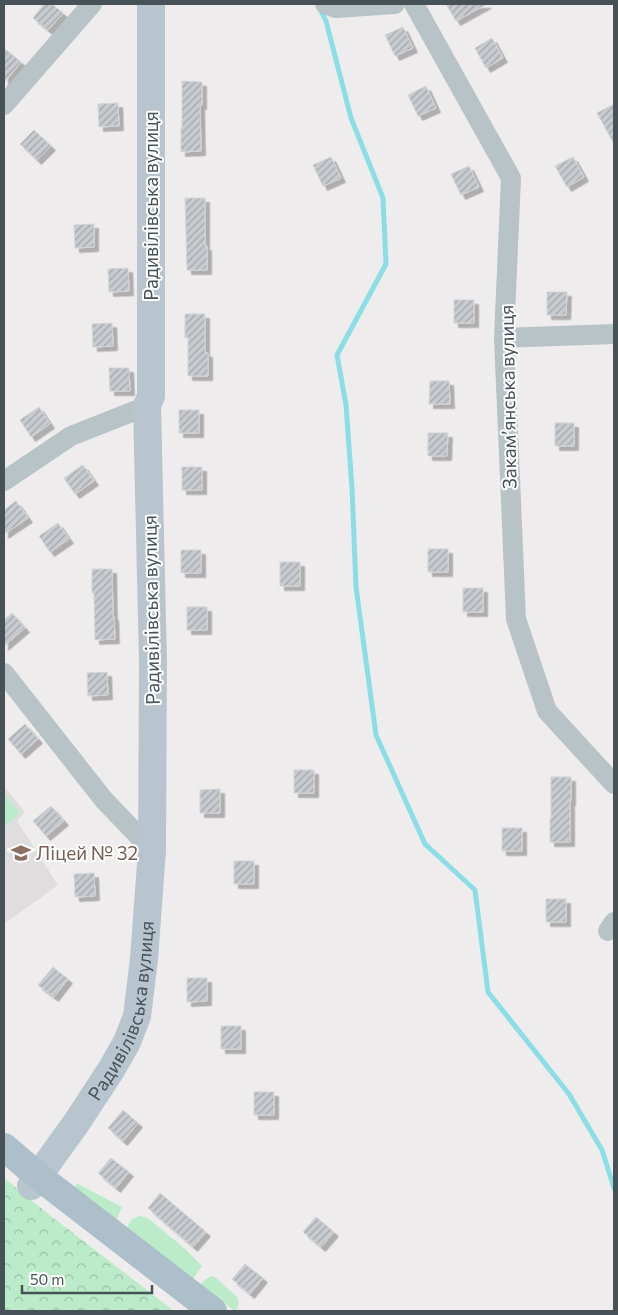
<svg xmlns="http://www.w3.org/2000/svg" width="618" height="1315" font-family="Commissioner,sans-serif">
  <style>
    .education { fill: #e0ddde }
    .grass { fill: #bcebc9 }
    .park { fill: url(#park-crowns) }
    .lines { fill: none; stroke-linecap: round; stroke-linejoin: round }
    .stream { stroke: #8cdee6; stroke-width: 5 }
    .building { fill: url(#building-hatch); stroke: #d1d4d8; filter: url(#shadow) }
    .street { stroke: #b8c3c8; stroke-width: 20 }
    .secondary { stroke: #b9c5ce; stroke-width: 28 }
    .primary { stroke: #adbfca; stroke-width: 28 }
    .labels { text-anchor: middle; stroke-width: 4; stroke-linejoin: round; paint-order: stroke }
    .street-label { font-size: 19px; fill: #465258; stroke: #fff }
    .education-label { font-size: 19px; fill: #785e54; stroke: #fff; text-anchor: start }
  </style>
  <defs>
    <pattern id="park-crowns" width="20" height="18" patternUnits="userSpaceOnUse" patternTransform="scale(1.25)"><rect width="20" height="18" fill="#bcebc9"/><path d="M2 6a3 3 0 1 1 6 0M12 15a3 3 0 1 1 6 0" fill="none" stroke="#9bc1a6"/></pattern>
    <pattern id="building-hatch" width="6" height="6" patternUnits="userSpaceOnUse" patternTransform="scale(1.25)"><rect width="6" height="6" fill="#c7cacf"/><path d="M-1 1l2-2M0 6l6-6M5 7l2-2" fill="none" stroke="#a3a7ab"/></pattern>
    <filter id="shadow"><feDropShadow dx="4.5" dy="4.5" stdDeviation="0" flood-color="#0004"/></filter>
  </defs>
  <rect width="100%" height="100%" fill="#efeced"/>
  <path class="education" d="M4,786L25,812L17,821L58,885L4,924Z"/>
  <path class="grass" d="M4,794L20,813L4,827Z
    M76,1183L122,1207L116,1221L75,1189Z
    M140,1216L145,1217L149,1219L184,1248L202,1266L193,1279L126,1229L132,1219Z
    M212,1276L215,1277L237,1297C239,1302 239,1306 235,1311L200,1285L206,1279Z"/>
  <path class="park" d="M4,1178L51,1216L174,1311H4Z"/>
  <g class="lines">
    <path class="stream" d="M320,9L326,21L351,118L383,198L386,264L337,355L346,405L352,488L356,587L376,735L425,844L475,890L488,992L569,1094L602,1150L614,1188"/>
  </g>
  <path class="building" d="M44,4H52L63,13L48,30L33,18Z
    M446,4H487L456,21Z
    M403,27L413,48L395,56L385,35Z
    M492,38L503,58L486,68L475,48Z
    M4,48L21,62L4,83Z
    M182,81L202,82V105H200L201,151L181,152V128H182Z
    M426,86L436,108L418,116L408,95Z
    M118,103L119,126L99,127L98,104Z
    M614,104V144L597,113Z
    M34,130L51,146L37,160L20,144Z
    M331,157L341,178L323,186L313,165Z
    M573,157L584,177L567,187L555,166Z
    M469,166L479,187L461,195L451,174Z
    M185,198H205V246H207V270H187Z
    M94,224V247L75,248L74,225Z
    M128,268L129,291L109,292L108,269Z
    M547,292H567L566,315H547Z
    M454,300H474V323H454Z
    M185,314H205V353H208V376H188V337L185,338Z
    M112,323L113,346L93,347L92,324Z
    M109,368H129L130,391H110Z
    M430,381H449L450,404H429Z
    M39,407L50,424L31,437L20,420Z
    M179,410H199V433H179Z
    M555,423H574V446H555Z
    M428,433H448L447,456H428Z
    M83,465L94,481L75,494L64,478Z
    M182,467H202V490H182Z
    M16,501L28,518L4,534V510Z
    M58,523L69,539L50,552L39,536Z
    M428,549H448V572H428Z
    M181,550H201V573H181Z
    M280,562H300V586H280Z
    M92,569H112L113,616H114L115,639L95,640L94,593H92Z
    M463,588H483V612H463Z
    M187,607H207V630H187Z
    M12,613L25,628L4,646V620Z
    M107,672L108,695L88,696L87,673Z
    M25,724L38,739L21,754L8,739Z
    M294,770H314V793H294Z
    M551,777H571V801H570V842H550V818H551Z
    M220,789V813H200V790Z
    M51,806L64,821L46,836L33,821Z
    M502,828H522V851H502Z
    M234,861H254V884H234Z
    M94,873L95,896L75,897L74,874Z
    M546,899H566V922H546Z
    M53,967L68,979L54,997L38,985Z
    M187,978H207V1001L187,1002Z
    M221,1026H241V1049H221Z
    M254,1092H274V1115H254Z
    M123,1110L138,1123L123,1141L108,1128Z
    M111,1158L129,1172L116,1188L98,1173Z
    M160,1193L206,1232L193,1247L148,1208Z
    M316,1217L334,1232L321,1247L303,1232Z
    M245,1264L263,1278L250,1294L232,1279Z"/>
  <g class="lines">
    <path class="street" d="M325,4L336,8L395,4
      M414,4L511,178L504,338L516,619L547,711L614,784
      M4,105L92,4
      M504,338L614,334
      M4,481L71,436L147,406
      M4,673L104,800L152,850
      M608,931L614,922"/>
    <path class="secondary" id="s1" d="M31,1186L77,1122L111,1070L127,1042L137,1016L144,959L152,850L153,661L147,406L151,396V4"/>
    <path class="primary" d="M4,1147L38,1176L213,1311"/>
  </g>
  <defs>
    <symbol id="school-bare" viewBox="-9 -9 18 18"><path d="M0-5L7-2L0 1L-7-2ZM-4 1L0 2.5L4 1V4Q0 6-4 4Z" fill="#8d6e63" stroke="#fff" stroke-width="2.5" paint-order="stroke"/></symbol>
  </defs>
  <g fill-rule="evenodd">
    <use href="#school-bare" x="7" y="839" width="28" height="28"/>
  </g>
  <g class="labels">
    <g class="street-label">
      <text transform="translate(151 206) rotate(-90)" y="7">Радивілівська вулиця</text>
      <text transform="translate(508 397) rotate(-91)" y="7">Закамʼянська вулиця</text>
      <text transform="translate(151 610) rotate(-91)" y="7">Радивілівська вулиця</text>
      <text dy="7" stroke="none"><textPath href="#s1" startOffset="202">Радивілівська вулиця</textPath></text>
    </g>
    <g class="education-label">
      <text x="36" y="860">Ліцей № 32</text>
    </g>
  </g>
  <rect width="618" height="1315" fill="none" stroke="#465258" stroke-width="10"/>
  <path d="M22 1285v8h130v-8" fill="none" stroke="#465258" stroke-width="2.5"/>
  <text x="30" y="1285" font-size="15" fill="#465258" stroke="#ffffff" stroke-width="4" paint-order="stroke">50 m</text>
</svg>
